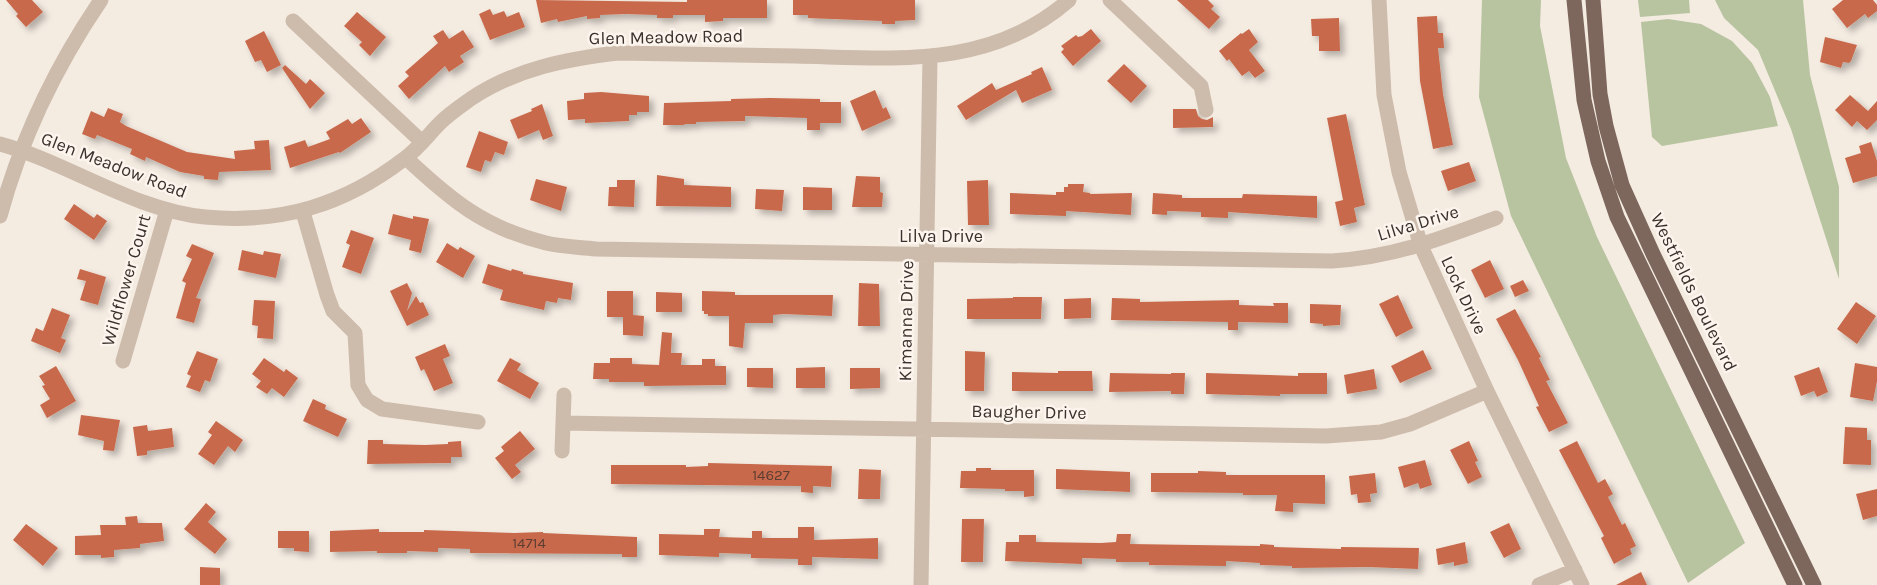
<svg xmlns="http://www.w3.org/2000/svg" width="1877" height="585" font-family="Karla,sans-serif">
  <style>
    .green { fill: #b8c4a0 }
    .building { fill: #c8694b; filter: url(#shadow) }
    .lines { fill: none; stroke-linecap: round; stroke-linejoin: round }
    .minor { stroke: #cdbbac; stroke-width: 15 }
    .major { stroke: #7d675c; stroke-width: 15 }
    .labels { text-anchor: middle; stroke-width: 5; stroke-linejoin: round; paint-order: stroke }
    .number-label { font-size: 15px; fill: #5e3e33 }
    .street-label { font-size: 18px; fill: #3b302b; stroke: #fbf5ee }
  </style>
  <defs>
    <filter id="shadow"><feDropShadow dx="4.5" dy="4.5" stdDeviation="3" flood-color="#0004"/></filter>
  </defs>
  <rect width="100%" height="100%" fill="#f4ebe1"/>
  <path class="green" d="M1482,0H1541L1540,26L1566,158L1597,237L1745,543L1688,583L1511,216L1479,97Z
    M1638,0H1689L1690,13L1640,17Z
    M1715,0H1803L1810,75L1839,187V279L1791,129L1758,50L1724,18Z
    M1668,19L1701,24L1732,41L1752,63L1770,97L1778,126L1662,146L1652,137L1641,22Z"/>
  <path class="building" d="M6,0H32L43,12L26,27L16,16L18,14Z
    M536,0L687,2V0H767V18H723V21L705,22V15H673V18H657V15L625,14L600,15V18L587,19V16L558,22L557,19L541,23Z
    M793,0H915V20L895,21V24H882V21L808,18V15H793Z
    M1177,0H1208L1214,6L1211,9L1220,17L1209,29Z
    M1843,0H1873L1877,5V11L1868,18L1865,14L1847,28L1832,9Z
    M490,9L493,15L504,11L507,17L519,12L525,27L490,40L479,14Z
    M357,12L386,37L370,56L359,45L362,42L344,26Z
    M1437,16L1438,33H1443L1444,48H1438L1443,94L1453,145L1433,149L1420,81L1417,17Z
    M1339,18L1340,51H1319V36H1312L1311,19Z
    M1091,29L1101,41L1073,66L1061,52L1064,49L1061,46L1076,35L1078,37L1082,36Z
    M1249,29L1258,42L1249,50L1265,71L1255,78L1249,71L1242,76L1229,59L1227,61L1219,51L1241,33L1242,34Z
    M443,30L449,39L463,30L474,47L460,56L464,62L449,72L445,66L409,99L398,86L409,76L405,72L438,43L433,36Z
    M264,31L281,65L267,72L261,60L255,62L245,41Z
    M1825,37L1857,45L1851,61L1849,63L1843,62L1841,68L1820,62Z
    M1124,64L1147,86L1131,103L1107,81Z
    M285,65L306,84L310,79L325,93L310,109L282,68Z
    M1042,67L1052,90L1022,103L1016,90L966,120L957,106L992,83L996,90L1032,74L1031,72Z
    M875,90L883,109L886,107L891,118L862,131L850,101Z
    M601,92L649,96V112H637V115H629V121L585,123V119L568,120L567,101L584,99V93Z
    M1850,95L1868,111L1877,101V120L1867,130L1857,121L1852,127L1835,110Z
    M770,98L820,99V102H841V123H820V130H807V118L745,116V121L696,122V124H685L684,125H663L664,103L731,101V99Z
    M542,104L553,136L543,140L539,130L518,139L510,120L532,111L531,109Z
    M108,108L123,114L120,122L126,126L187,152L235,159L234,151L255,149L254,141L269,140L271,170L219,172L218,180L204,179V176L180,172L146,157L145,161L130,154L132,149L97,135L95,139L82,134L91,111L104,117Z
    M1173,109H1196L1198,116L1202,119L1207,120L1213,117V127L1173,128Z
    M1346,114L1365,205L1354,208L1357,222L1340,226L1335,202L1343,200L1327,118Z
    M361,118L371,132L340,153L339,152L290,168L284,147L305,140L308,147L330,139L326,132L348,119L352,124Z
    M479,131L508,142L504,155L495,152L491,162L485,160L481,172L466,167Z
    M1871,142L1877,161V176L1853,183L1845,158L1861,153L1859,146Z
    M1469,162L1476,181L1448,191L1441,171Z
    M657,175L684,179V185L731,187V207L656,206Z
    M856,176L880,177V192L883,193L882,207H852Z
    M536,179L567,187L561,211L530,200Z
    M617,180H635L634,207L608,206L609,187H617Z
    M988,180L989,225H968L967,181Z
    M1068,184H1084L1083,192L1090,193V194L1132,193L1131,215L1066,211V216L1010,214V193L1056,195V192H1064V187H1068Z
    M803,187L832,188V210H803Z
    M756,189L784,190L782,211L755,209Z
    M1153,193L1182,195V198H1242L1243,194L1317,196V218L1228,212V218L1201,217V212L1167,211V215L1152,214Z
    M74,204L94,218L97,214L107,221L94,240L64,219Z
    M393,214L413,219V216L429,219L421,253L409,250L411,240L388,234Z
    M351,230L374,238L361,274L342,267L350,245L346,243Z
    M447,243L458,250L460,247L475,256L463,278L436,262Z
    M192,244L214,253L196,298L201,299L194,323L176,318L186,283L182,281L192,259L186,256Z
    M242,250L263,255L264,251L281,254L276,278L238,270Z
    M1490,260L1504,289L1485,298L1471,270Z
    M488,264L511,271L512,269L523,272V274L573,283L571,300L558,298L557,303L546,301L544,310L500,300L503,290L482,283Z
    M80,269L106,277L98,305L80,300L86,281L77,279Z
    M1523,280L1529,291L1515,297L1510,286Z
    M407,283L412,293L407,311L416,296L420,303L423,302L429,315L407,326L390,291Z
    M859,283L879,284L880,326H858Z
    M607,291H633V315L644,316L643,336L623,335V317H607Z
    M702,291L735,292V295H833L832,316L784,314L773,315V323H745L743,348L729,346V316H708V314H704V311H702Z
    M656,292L682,293V312H656Z
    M1398,295L1413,328L1396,337L1379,304Z
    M1013,297H1042L1041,319H967V299L1013,298Z
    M1091,298V318L1064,319V299Z
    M1112,298L1140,299V302L1239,300V305L1274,306L1273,303H1288V323L1238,322V330H1228V322L1111,320Z
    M254,300L275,301L273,339L257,338L258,326L252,325Z
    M1856,302L1876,316L1857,344L1837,329Z
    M1310,304L1341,305L1340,325L1323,326V324L1310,323Z
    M52,308L70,315L61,338L66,340L60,353L31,341L36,328L43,331Z
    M1515,309L1541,357L1539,358L1550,380L1546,381L1568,423L1549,432L1536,407L1539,406L1518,360L1496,319Z
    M662,332L672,333L671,353H682L681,365H702V359H715V366H726V385L644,386V382H609V379H593L594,363H610V358H632V364L659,365Z
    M445,344L450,356L443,359L453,383L434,391L424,369L421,371L415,357Z
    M1423,350L1432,369L1400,383L1391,366Z
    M197,351L218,359L210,382L205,380L200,392L186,387L191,376L187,374Z
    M965,351L985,352L984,391H965Z
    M264,358L284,372L286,369L298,378L284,397L272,388L267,394L256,387L261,381L252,374Z
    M510,358L521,364L517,370L539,383L530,399L497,381Z
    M1855,363L1877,367V381L1873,401L1850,397Z
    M56,366L76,401L47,418L40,405L50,399L42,386L45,385L39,376Z
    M825,367V388H796V368Z
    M1819,367L1828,392L1817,397L1814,391L1801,396L1794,376Z
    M747,368H773V388L747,387Z
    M850,368H880V388L850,389Z
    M1374,369L1377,389L1347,394L1344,375Z
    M1058,371H1092L1093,391H1012V372L1058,373Z
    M1110,373L1171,374V373H1185L1184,394H1171V391L1109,392Z
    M1206,373L1298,376V373H1327V394H1280V396L1206,394Z
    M313,399L326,405L325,409L347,419L338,437L303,421Z
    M81,415L120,420L114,451L103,450L104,441L78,435Z
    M216,421L243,440L235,452L228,446L214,465L198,454L212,435L208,432Z
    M147,425L148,431L172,428L174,447L147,451V455L137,456L133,427Z
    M1845,427L1867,428V440H1871V465L1843,464Z
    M520,431L535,449L515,465L521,472L512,479L495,458L504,451L501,447Z
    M368,440H383V444L425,445L448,444V442L461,441L462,457H451V463L367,464Z
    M1469,441L1478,461L1475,462L1482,477L1468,484L1450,450Z
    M1577,441L1598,483L1605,479L1613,494L1608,497L1622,525L1625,523L1636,546L1630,549L1632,554L1614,564L1601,538L1604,536L1559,450Z
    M1425,460L1432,485L1420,489L1418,483L1404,488L1398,467Z
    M708,463L832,466L831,487L813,486V493L801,492V486L611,484V465H686V467L708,466Z
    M976,468H991V470H1034V496L1024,497V491H1005V489L960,488L961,471H976Z
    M859,469L881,470L880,499H858Z
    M1056,469L1130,472V492L1056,489Z
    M1198,471L1226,472V475H1325V504L1293,503V512L1275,511L1277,495H1243V493L1151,492V473H1198Z
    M1375,473L1377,493L1370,494L1371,502L1358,503L1357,494L1351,495L1349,476Z
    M1877,489V516L1863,520L1856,494Z
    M206,503L216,512L208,522L227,539L215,554L184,529Z
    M137,516L138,523H162L164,541L140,544V548L114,550V557L101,558V555H75V536L101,535L100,525H126L125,517Z
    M962,519H984L983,562H961Z
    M1509,523L1521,549L1504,558L1490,532Z
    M26,524L58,548L43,566L13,540Z
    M798,527H814V540L878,538V559L812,557V565H798V559L751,558V554L719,553V557L659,555V534L704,535V529H720L719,537L752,538V531H762V538H798Z
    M379,529V532H424V530L514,533L543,532V533L637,537V557H622V554L470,553V549L438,548V552L407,551V553H377V551L330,552V531Z
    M278,531H309V552L294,551V548H278Z
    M1117,534H1131L1130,544L1260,546V544L1274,545V547L1341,549V547L1419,548L1418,569L1369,567L1292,568V566L1260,565V563L1226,561V566L1149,565V562H1116V559L1082,558V564L1005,561L1006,542H1019V535H1036V542L1101,543L1116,542Z
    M1465,542L1468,563L1454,566V562L1438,565L1436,549Z
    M200,567L220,568V585H200Z
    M1641,572L1647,585H1616Z"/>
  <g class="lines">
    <path class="minor" d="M1110,0L1201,86L1206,110
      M1379,0L1384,95L1399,172L1421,246L1487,391L1582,585
      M293,21L422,142
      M0,144C69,163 133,210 205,217C281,224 344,205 404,159C418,149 428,135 440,123C449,114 461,106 472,98C516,69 566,59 618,53C677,54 736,55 796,56C893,58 989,70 1069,0
      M406,158C451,200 484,228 546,243C562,247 580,247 596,249L1332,261C1394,257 1440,239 1496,218
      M303,212L327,295L333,311L355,333L358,385L367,400L382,409L478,422
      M0,216C21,139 56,66 101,0
      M123,361L167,210
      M563,423L1326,436L1381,432L1410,424L1487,391
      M562,451L564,395
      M921,585L930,57
      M1539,585L1575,570"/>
    <path class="major" d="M1574,0L1584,100L1598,161L1617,217L1795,585
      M1593,0L1600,94L1606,126L1622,185L1653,254L1814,585"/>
  </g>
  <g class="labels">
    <g class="number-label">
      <text x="771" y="480">14627</text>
      <text x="529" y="548">14714</text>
    </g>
    <g class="street-label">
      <text transform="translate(666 37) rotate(-1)" y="6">Glen Meadow Road</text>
      <text transform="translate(114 165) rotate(21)" y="6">Glen Meadow Road</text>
      <text transform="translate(1418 223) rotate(-17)" y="6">Lilva Drive</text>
      <text x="941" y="242">Lilva Drive</text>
      <text transform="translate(126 280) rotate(-74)" y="6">Wildflower Court</text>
      <text transform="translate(1694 292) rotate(64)" y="6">Westfields Boulevard</text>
      <text transform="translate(1464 295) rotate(65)" y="6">Lock Drive</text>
      <text transform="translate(906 321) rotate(-89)" y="6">Kimanna Drive</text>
      <text transform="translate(1029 412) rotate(1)" y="6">Baugher Drive</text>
    </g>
  </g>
</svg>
